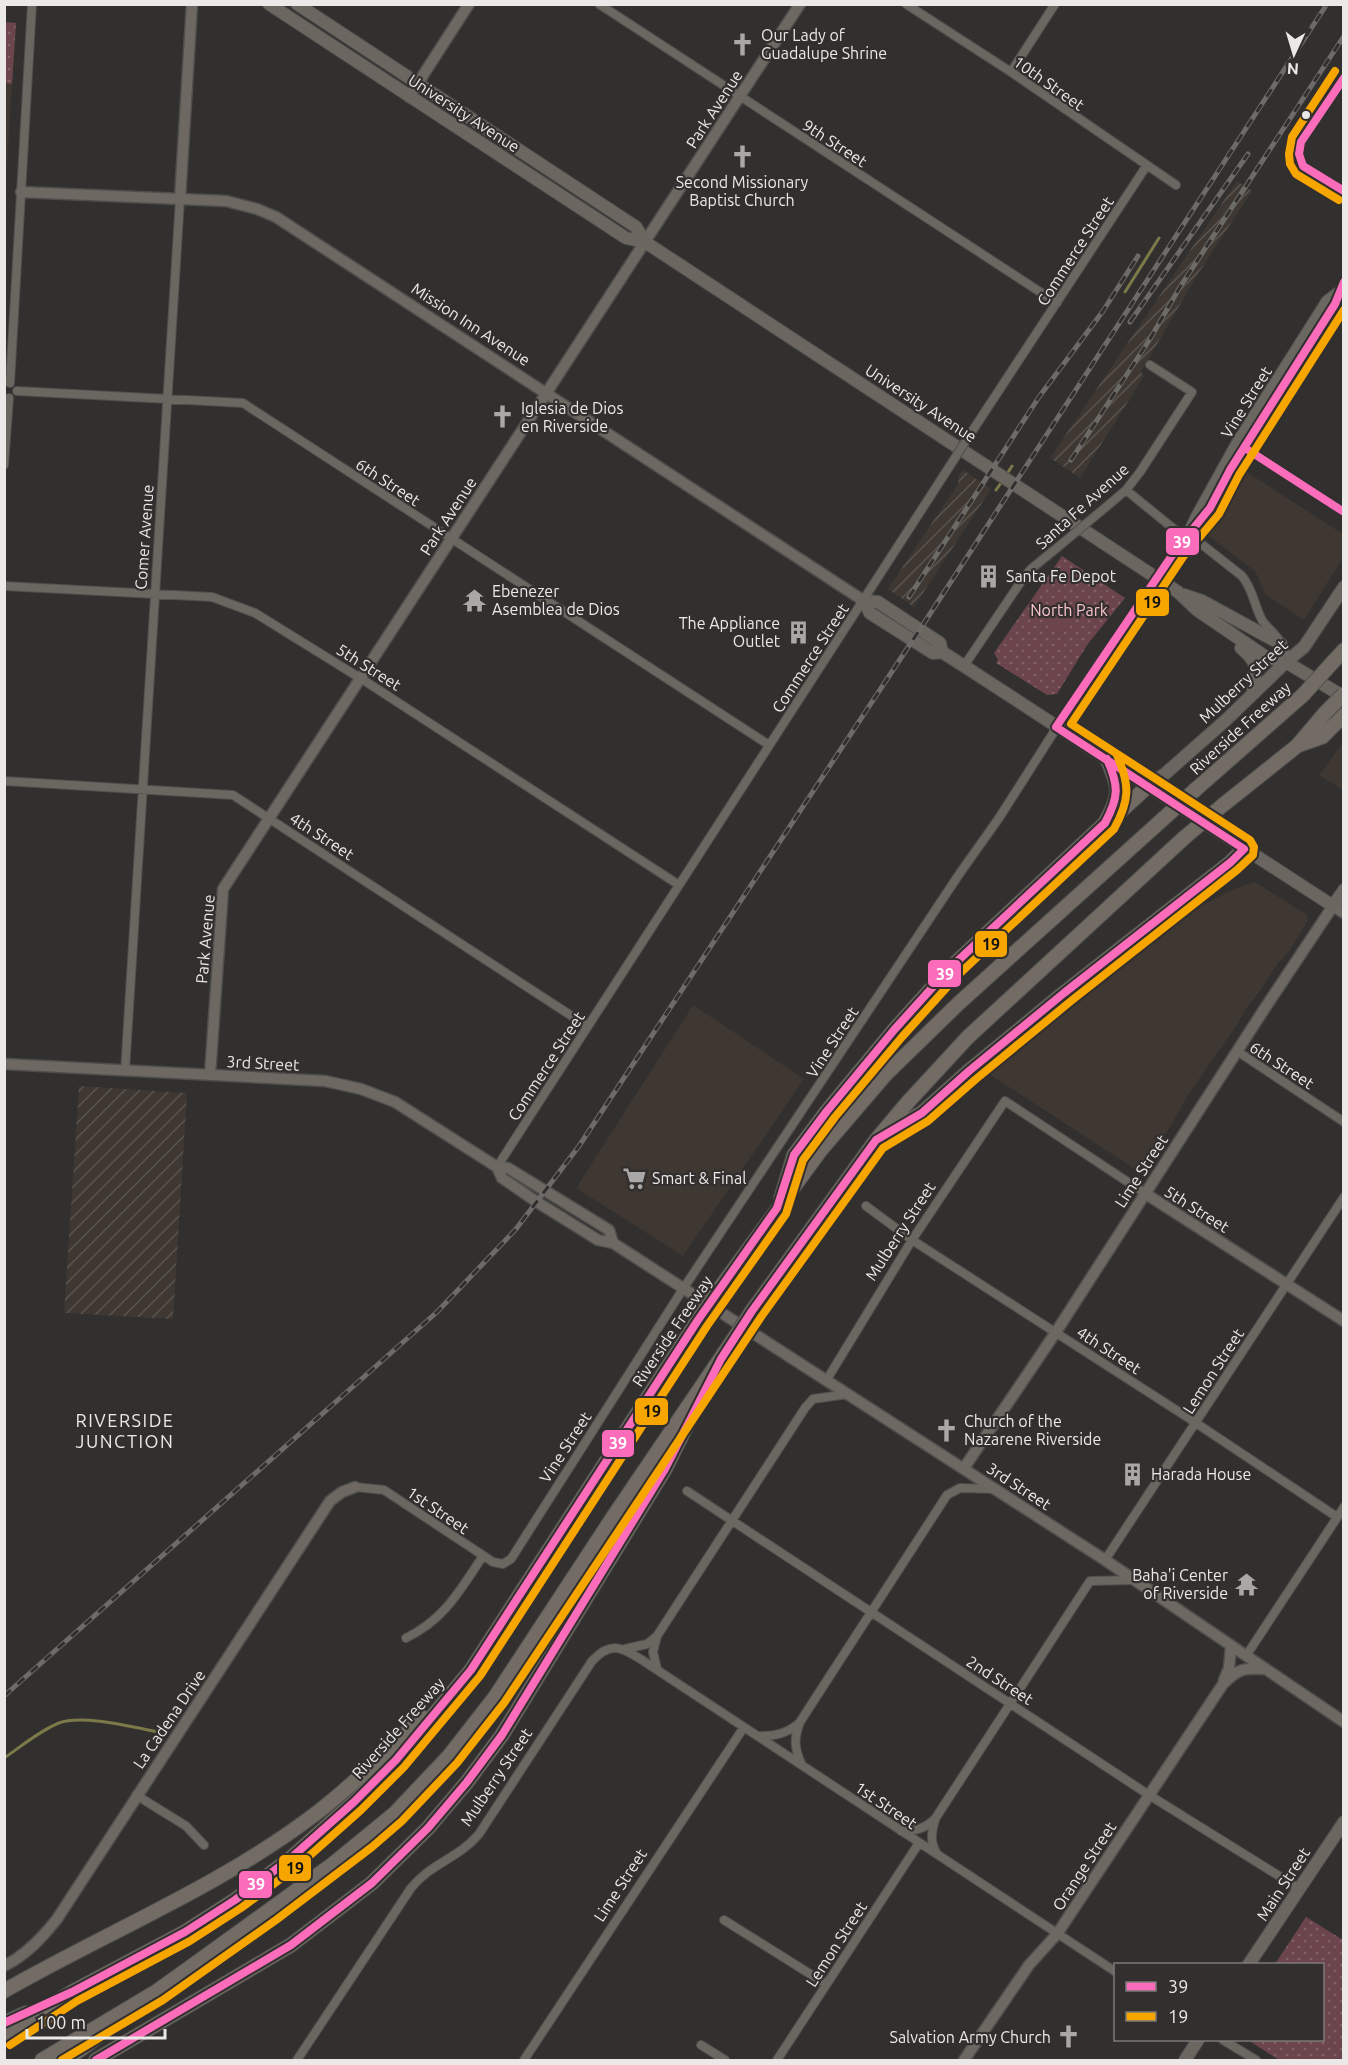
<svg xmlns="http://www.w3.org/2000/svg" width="1348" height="2065" font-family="Ubuntu,sans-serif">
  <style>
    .built { fill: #3e3732 }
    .industrial { fill: url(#industrial-furrows) }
    .grass { fill: url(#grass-dots) }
    .garden { fill: #6c454c }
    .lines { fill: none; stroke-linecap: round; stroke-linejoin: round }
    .stream { stroke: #7b7a48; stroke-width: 3 }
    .street-casing { stroke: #4f4e4d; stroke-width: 10 }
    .secondary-casing { stroke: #4f4e4d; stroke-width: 13 }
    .primary-casing { stroke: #4f4e4d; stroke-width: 14 }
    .highway-casing { stroke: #4f4e4d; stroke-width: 16 }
    .street { stroke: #6a6660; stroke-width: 8 }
    .secondary { stroke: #6d6861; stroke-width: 10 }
    .primary { stroke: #6b6760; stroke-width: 12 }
    .highway { stroke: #726c65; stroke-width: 14 }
    .rail-casing { stroke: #6c6b67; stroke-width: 5 }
    .rail { stroke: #322f2e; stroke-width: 3; stroke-dasharray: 9; stroke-linecap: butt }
    .street-bridge-casing { stroke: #4f4e4d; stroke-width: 10; stroke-linecap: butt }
    .highway-bridge-casing { stroke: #4f4e4d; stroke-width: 16; stroke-linecap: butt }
    .street-bridge { stroke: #6a6660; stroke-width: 8 }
    .highway-bridge { stroke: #726c65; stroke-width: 14 }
    .bus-1-casing { stroke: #322f2e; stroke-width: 12 }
    .bus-2-casing { stroke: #322f2e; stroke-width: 12 }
    .bus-1 { stroke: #fb6dba; stroke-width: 8 }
    .bus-2 { stroke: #f7a600; stroke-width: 8 }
    .bus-dot { fill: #eae9e8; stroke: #322f2e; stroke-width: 2 }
    .labels { text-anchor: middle; stroke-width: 4.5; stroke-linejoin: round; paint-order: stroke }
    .poi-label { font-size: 16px; fill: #eae9e8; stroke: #322f2e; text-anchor: start }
    .street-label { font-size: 16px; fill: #eae9e8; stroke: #322f2e }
    .park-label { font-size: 16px; fill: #fcc5ce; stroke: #322f2e }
    .neighbourhood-label { font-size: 18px; letter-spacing: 1.5px; fill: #eae9e8; stroke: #322f2e }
    .line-badge { stroke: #322f2e; stroke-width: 2 }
    .badge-label { font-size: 16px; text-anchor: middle; font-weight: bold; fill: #fff }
    .pale-badge-label { font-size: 16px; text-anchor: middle; font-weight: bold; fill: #111 }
  </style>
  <defs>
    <pattern id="industrial-furrows" width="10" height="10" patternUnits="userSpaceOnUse" patternTransform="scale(1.5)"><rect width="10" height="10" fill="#3e3732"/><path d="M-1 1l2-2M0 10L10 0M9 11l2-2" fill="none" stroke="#5a5450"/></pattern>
    <pattern id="grass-dots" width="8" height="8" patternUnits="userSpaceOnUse" patternTransform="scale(1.5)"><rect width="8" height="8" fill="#6c454c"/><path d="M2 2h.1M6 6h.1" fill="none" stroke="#816066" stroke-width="1.8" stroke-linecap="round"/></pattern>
  </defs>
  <rect width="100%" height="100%" fill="#31302f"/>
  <path class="built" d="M5,22L16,23L5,195Z
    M1245,471L1343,534V558L1304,620L1266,595L1255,571L1207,535Z
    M1343,743V790L1319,775Z
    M1255,882L1307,915L1308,920L1290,950L1276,966L1260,991L1245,1010L1237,1025L1188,1095L1173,1122L1142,1168L1135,1169L989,1074L1173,921H1182L1201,906L1236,888Z
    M693,1005L804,1079L683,1256L576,1188Z"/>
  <path class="industrial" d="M1237,181L1252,191L1196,277L1141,372L1144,376L1080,478L1050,458Z
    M963,470L991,489L914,607L888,589L958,484L959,475Z
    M79,1086L187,1093L173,1319L64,1313Z"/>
  <path class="grass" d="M4,22L16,23L12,84L5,83Z
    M1062,556L1125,598L1087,645L1057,694L1047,695L996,663L998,660L994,653Z
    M1306,1917L1343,1940V2060H1279L1248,2040H1322V1964H1275Z"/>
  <path class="garden" d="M1047 621a12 12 0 1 1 24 0a12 12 0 1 1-24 0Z"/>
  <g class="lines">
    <path class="stream" d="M1125,292L1159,238
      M1007,474L1012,466
      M996,490L1003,480
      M4,1758C22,1746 39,1731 59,1723C83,1714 136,1728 163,1733"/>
    <defs>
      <path id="street" d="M599,4L1057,303
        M906,4L1011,72L1176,185
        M1011,72L1055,4
        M10,383L32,4
        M17,391L243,403L769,745
        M969,436L1147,165
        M1242,446L1344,512
        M4,465L9,398
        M1126,490L1174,529L1195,539L1242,576C1253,589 1254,605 1262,620C1267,628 1276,634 1281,643
        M1106,507L1126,490L1140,472L1192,392L1150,365
        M1188,531L1195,516L1236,442L1326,300L1338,291
        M1175,551L1210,508L1230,470L1335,304L1344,281
        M4,586L212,597L255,613L368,683L679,885
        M964,666L1022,580L1031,569L1058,547
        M4,781L233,795L587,1026
        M1237,1051L1344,1122
        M125,1071L180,199
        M497,1167L953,461
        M866,1206L912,1240L1187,1417L1337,1517
        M826,1381L912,1240L1005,1101L1146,1194
        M355,1487L384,1490L493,1562L503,1564L511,1559L683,1289L960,873L999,818L1096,666L1142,601
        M687,1491L1149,1795L1300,1889
        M1105,1560L1344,1197
        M406,1638C445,1619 460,1590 483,1556
        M625,1649L647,1644L657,1636
        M1246,1656L1344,1507
        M657,1669L653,1652L657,1636L805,1408L813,1399L848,1394
        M759,1736C774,1736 786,1734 798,1724
        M801,1763C794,1747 794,1738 800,1722L947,1495L960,1488L995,1489
        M136,1795L186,1826L204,1845
        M935,1820C931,1834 930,1842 937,1854
        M901,1831C916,1831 924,1829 935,1819L1090,1581L1133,1580
        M724,1920L826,1984
        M1223,2040L1256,2060
        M701,2045L725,2060
        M297,2060L411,1888C431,1863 458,1859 479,1834L592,1661C611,1641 621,1647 642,1660L1116,1972
        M524,2060L744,1727
        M777,2060L919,1843"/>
      <path id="secondary" d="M409,97L469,4
        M21,192L226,201L257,209L276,217L864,601
        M180,199L192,4
        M4,1064L325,1081L361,1089L395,1102L497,1167L508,1168L609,1230L613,1243
        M210,1075L223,889L800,4
        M497,1167L502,1178L537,1202L598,1240L613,1243L1105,1560L1344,1722
        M1146,1194L1344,1321
        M964,1468L1056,1332L1263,1011L1333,906L1344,913
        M1224,1680L1229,1668L1231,1646
        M4,1966C26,1955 42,1938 57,1919L330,1501L342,1492L355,1487
        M964,2060L1029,1965L1057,1934L1223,1684C1238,1669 1243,1668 1264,1669"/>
      <path id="primary" d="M269,4L626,238L645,242L1178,592L1197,610L1266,657L1286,662L1344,697
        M297,4L636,227L645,242
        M1184,595L1202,601L1281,644L1286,662
        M1241,648C1261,665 1255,670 1253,693
        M942,652L940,643L878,602L864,601L870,613L933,653L942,652L964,666L1333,906L1344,890
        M1148,786L1166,773L1226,720L1286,662L1304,647L1344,587
        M1249,1964L1344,1822
        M1185,2060L1198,2040"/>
      <path id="highway" d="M1332,663L1344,650
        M1299,745L1322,737L1344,715
        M1195,790L1303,695
        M1223,805L1297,746L1325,713
        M1110,821L1148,786
        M888,1133L922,1113L969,1071L1064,993L1231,862L1244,849
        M781,1198L794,1155L827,1111L894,1030L949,969L1105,823C1121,795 1120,788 1107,759
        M720,1288L820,1151L886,1074L959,1003L1163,819
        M752,1311L876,1140L908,1102L968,1037L1185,837
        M4,1991C107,1932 219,1887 314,1815C352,1786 387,1751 422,1717
        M4,2023L26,2013
        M4,2036L72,1992L185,1932L235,1900L291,1858L354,1802L396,1760L471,1670L698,1320
        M42,2060L157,1991L185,1971L333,1864L394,1814L449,1756L495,1697L613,1517L733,1340
        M66,2060L103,2033
        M96,2060L291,1945L372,1883L428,1828L467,1782L502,1735L665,1469L694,1411"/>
    </defs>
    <use href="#street" class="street-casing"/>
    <use href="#secondary" class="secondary-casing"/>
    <use href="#primary" class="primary-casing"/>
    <use href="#highway" class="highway-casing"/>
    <use href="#street" class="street"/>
    <use href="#secondary" class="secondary"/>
    <use href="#primary" class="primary"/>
    <use href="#highway" class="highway"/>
    <defs>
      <path id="rail" d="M1130,322L1248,154
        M1071,460L1150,339L1180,287L1344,36
        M909,597L1039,397L1103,311L1138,256
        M4,1696L437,1312L516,1229L579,1146L926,620L1327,4"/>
    </defs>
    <use href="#rail" class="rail-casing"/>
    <use href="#rail" class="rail"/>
    <defs>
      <path id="street-bridge" d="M953,461L969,436
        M1058,547L1106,507
        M1142,601L1175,551"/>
      <path id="highway-bridge" d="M1303,695L1332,663
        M1325,713L1344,694
        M1163,819L1195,790
        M1185,837L1223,805
        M698,1320L720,1288
        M733,1340L752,1311"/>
    </defs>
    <use href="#street-bridge" class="street-bridge-casing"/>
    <use href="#highway-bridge" class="highway-bridge-casing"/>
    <use href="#street-bridge" class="street-bridge"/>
    <use href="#highway-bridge" class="highway-bridge"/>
    <defs>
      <path id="bus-1" d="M1344,78L1301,142L1299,154L1303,166L1344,191
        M1245,448L1344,512
        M4,2023L72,1992L185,1932L235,1900L291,1858L354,1802L396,1760L471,1670L698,1320L777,1208L794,1155L827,1111L894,1030L949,969L1105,823C1119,797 1119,786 1107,759
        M96,2060L291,1945L372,1883L428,1828L467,1782L502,1735L665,1469L721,1359L752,1311L876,1140L922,1113L969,1071L1064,993L1231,862L1244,849L1056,727L1175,551L1210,508L1230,470L1335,304L1344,282"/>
      <path id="bus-2" d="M1335,71L1292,137L1289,154L1290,164L1296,174L1339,200
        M10,2045L77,2001L190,1941L241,1908L298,1866L361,1810L404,1767L480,1676L707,1326L786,1214L803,1160L835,1117L902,1037L957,976L1114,829C1130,800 1130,785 1117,755
        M62,2060L163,2000L276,1920L372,1847L402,1821L457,1763L504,1703L761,1317L883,1148L928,1121L976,1079L1071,1001L1237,870L1253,855L1254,847L1250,840L1071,724L1183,557L1219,514L1239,475L1344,310"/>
    </defs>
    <use href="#bus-1" class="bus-1-casing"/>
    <use href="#bus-2" class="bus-2-casing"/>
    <use href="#bus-1" class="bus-1"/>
    <use href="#bus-2" class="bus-2"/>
  </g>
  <defs>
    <symbol id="church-bare" viewBox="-9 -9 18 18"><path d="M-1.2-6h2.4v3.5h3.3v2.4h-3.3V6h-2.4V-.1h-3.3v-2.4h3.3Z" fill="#a9a8a7" stroke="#322f2e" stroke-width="2.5" paint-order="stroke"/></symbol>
    <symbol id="building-bare" viewBox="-9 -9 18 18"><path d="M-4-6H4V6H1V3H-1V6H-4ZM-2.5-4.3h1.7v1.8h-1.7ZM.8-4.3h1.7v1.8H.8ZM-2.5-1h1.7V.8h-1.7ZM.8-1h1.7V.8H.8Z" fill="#a9a8a7" stroke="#322f2e" stroke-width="2.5" paint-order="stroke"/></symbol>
    <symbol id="temple-bare" viewBox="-9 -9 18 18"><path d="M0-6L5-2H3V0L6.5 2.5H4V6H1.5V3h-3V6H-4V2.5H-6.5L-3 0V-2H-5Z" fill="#a9a8a7" stroke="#322f2e" stroke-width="2.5" paint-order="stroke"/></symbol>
    <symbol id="supermarket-bare" viewBox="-9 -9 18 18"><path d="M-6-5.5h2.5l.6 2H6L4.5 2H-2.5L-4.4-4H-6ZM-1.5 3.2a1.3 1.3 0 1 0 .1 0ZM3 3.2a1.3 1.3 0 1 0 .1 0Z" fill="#a9a8a7" stroke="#322f2e" stroke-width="2.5" paint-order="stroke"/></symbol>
  </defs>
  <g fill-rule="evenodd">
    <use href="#church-bare" x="726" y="28" width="33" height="33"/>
    <use href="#church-bare" x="726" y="140" width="33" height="33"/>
    <use href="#church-bare" x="486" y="400" width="33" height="33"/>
    <use href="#building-bare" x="972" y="560" width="33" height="33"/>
    <use href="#temple-bare" x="458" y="584" width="33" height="33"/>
    <use href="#building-bare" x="782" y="616" width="33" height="33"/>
    <use href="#supermarket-bare" x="618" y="1162" width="33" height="33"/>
    <use href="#church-bare" x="930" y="1414" width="33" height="33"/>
    <use href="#building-bare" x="1116" y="1458" width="33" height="33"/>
    <use href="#temple-bare" x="1230" y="1568" width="33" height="33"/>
    <use href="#church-bare" x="1052" y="2020" width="33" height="33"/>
  </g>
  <circle class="bus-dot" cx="1306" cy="115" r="5"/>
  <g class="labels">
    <g class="poi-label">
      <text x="761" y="41">Our Lady of<tspan x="761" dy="18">Guadalupe Shrine</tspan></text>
      <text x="742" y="188" text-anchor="middle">Second Missionary<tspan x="742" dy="18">Baptist Church</tspan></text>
      <text x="521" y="414">Iglesia de Dios<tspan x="521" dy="18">en Riverside</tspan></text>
      <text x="1006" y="582">Santa Fe Depot</text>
      <text x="492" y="597">Ebenezer<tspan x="492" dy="18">Asemblea de Dios</tspan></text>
      <text x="780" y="629" text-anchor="end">The Appliance<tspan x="780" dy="18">Outlet</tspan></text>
      <text x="652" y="1184">Smart &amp; Final</text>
      <text x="964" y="1427">Church of the<tspan x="964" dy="18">Nazarene Riverside</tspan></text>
      <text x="1151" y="1480">Harada House</text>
      <text x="1228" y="1581" text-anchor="end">Baha'i Center<tspan x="1228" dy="18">of Riverside</tspan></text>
      <text x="1051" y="2043" text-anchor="end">Salvation Army Church</text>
    </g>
    <g class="street-label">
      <text transform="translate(1049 83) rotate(35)" y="6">10th Street</text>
      <text transform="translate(714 109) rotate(-57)" y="6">Park Avenue</text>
      <text transform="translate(464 113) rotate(33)" y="6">University Avenue</text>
      <text transform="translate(835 143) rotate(33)" y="6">9th Street</text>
      <text transform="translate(1075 251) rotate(-57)" y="6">Commerce Street</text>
      <text transform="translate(471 324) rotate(33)" y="6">Mission Inn Avenue</text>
      <text transform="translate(1246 402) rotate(-58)" y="6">Vine Street</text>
      <text transform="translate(921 403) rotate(33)" y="6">University Avenue</text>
      <text transform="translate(388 482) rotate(33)" y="6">6th Street</text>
      <text transform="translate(1082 506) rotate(-42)" y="6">Santa Fe Avenue</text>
      <text transform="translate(448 516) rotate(-57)" y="6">Park Avenue</text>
      <text transform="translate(144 537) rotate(-86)" y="6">Comer Avenue</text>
      <text transform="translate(810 658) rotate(-57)" y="6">Commerce Street</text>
      <text transform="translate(369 667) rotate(32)" y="6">5th Street</text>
      <text transform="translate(1243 681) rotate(-43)" y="6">Mulberry Street</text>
      <text transform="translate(1240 728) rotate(-42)" y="6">Riverside Freeway</text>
      <text transform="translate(322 836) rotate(33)" y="6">4th Street</text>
      <text transform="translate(205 939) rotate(-85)" y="6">Park Avenue</text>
      <text transform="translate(832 1042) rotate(-57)" y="6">Vine Street</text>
      <text transform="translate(263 1063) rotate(3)" y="6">3rd Street</text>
      <text transform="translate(1282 1065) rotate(33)" y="6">6th Street</text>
      <text transform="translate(546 1066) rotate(-57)" y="6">Commerce Street</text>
      <text transform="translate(1141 1171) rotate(-57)" y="6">Lime Street</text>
      <text transform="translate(1197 1209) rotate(32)" y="6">5th Street</text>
      <text transform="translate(900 1231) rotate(-57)" y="6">Mulberry Street</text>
      <text transform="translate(672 1331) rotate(-56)" y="6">Riverside Freeway</text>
      <text transform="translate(1109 1350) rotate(33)" y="6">4th Street</text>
      <text transform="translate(1213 1371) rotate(-57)" y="6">Lemon Street</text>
      <text transform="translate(565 1447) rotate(-57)" y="6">Vine Street</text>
      <text transform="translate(1019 1486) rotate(33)" y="6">3rd Street</text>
      <text transform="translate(438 1510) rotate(34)" y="6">1st Street</text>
      <text transform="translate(1000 1680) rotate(33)" y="6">2nd Street</text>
      <text transform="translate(169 1719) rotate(-56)" y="6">La Cadena Drive</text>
      <text transform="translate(398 1728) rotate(-48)" y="6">Riverside Freeway</text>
      <text transform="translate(496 1777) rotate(-56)" y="6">Mulberry Street</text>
      <text transform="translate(886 1805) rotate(34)" y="6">1st Street</text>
      <text transform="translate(1084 1866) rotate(-57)" y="6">Orange Street</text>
      <text transform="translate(1283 1884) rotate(-57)" y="6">Main Street</text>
      <text transform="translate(620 1885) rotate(-57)" y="6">Lime Street</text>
      <text transform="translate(836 1944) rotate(-57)" y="6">Lemon Street</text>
    </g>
    <g class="park-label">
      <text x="1069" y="616">North Park</text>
    </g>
    <g class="neighbourhood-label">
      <text x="125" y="1427">RIVERSIDE<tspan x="125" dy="21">JUNCTION</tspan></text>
    </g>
  </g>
  <g class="line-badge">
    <rect x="1165" y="527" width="35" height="29" rx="6" fill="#fb6dba"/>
    <rect x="1135" y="588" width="35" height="29" rx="6" fill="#f7a600"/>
    <rect x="974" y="930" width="34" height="28" rx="6" fill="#f7a600"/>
    <rect x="927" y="959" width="35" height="29" rx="6" fill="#fb6dba"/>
    <rect x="634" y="1397" width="35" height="29" rx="6" fill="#f7a600"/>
    <rect x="601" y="1429" width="34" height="29" rx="6" fill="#fb6dba"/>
    <rect x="278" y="1854" width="34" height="28" rx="6" fill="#f7a600"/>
    <rect x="238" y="1870" width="35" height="29" rx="6" fill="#fb6dba"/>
  </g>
  <g class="badge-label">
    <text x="1182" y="548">39</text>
    <text x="945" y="980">39</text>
    <text x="618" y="1449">39</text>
    <text x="256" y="1890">39</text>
  </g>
  <g class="pale-badge-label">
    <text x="1152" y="608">19</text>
    <text x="991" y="950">19</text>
    <text x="652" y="1417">19</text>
    <text x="295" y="1874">19</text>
  </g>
  <rect width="1348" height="2065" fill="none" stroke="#eae9e8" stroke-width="12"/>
  <rect x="1114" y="1963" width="210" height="78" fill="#322f2e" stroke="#7c7978" stroke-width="1.5"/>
  <rect x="1126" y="1982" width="30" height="9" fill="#fb6dba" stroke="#7c7978" stroke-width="1.5"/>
  <text x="1168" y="1993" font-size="18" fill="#eae9e8">39</text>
  <rect x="1126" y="2012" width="30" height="9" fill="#f7a600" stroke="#7c7978" stroke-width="1.5"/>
  <text x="1168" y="2023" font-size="18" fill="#eae9e8">19</text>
  <g transform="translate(1294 54) rotate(184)" stroke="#322f2e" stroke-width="4.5" paint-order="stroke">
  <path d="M0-4.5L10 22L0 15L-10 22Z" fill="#eae9e8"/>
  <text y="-9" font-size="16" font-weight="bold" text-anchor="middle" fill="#eae9e8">N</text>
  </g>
  <path d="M27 2029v9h138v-9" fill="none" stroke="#eae9e8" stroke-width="3"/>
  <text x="36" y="2029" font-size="18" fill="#eae9e8" stroke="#322f2e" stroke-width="4.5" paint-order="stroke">100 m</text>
</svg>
